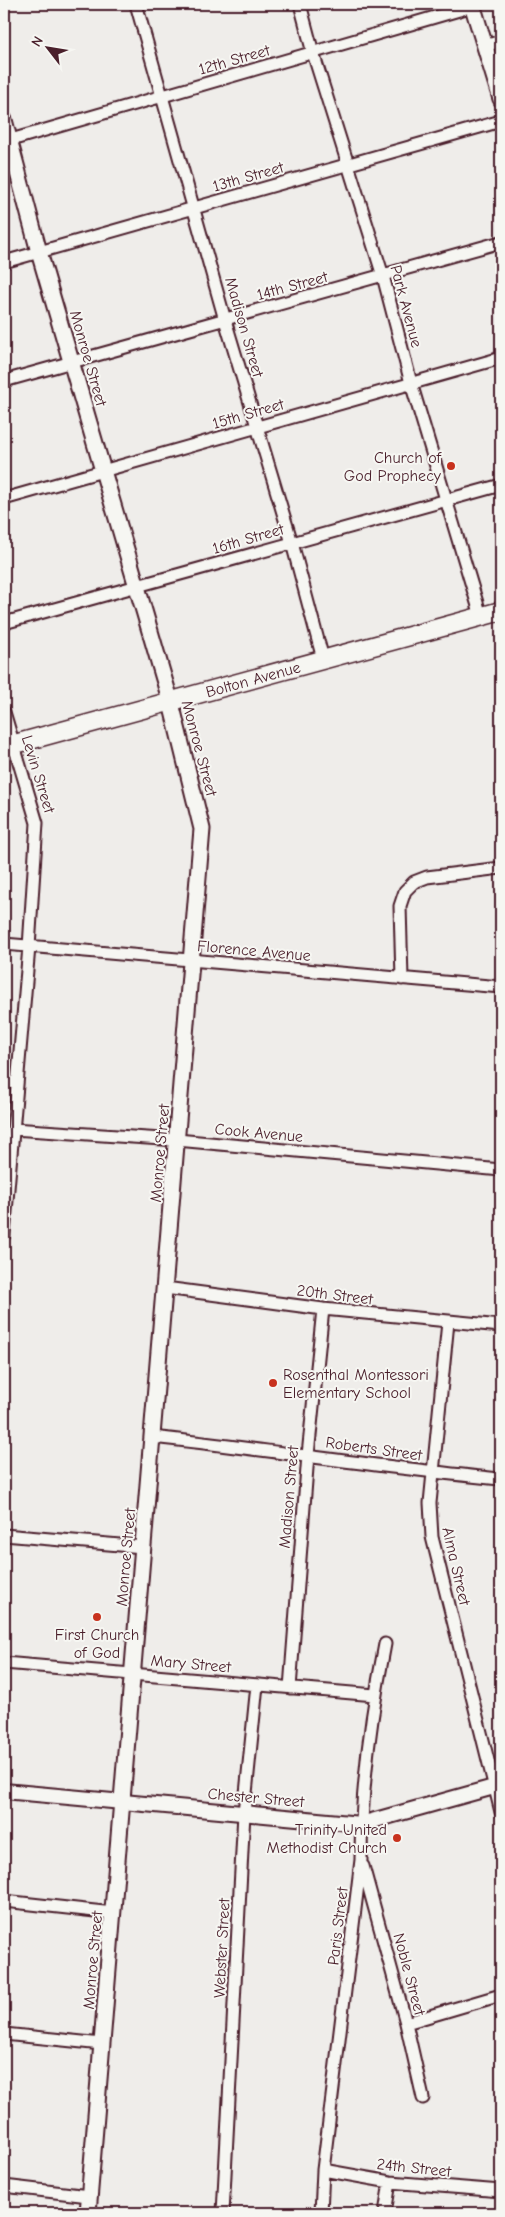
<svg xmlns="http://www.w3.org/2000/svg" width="505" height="2217" font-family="'Comic Neue',sans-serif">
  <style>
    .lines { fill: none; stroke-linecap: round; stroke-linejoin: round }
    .minor-casing { stroke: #4a1f2b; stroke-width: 15 }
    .tertiary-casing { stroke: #4a1f2b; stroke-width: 18 }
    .secondary-casing { stroke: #4a1f2b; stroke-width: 19 }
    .primary-casing { stroke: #4a1f2b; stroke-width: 21 }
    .minor { stroke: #f6f6f2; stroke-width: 11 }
    .tertiary { stroke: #f6f6f2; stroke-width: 14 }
    .secondary { stroke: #f6f6f2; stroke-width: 15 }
    .primary { stroke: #f6f6f2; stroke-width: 18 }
    .poi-dot { fill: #c8321e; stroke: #f6f6f2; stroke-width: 2 }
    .labels { text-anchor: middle; stroke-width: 4; stroke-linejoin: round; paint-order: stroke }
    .street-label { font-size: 16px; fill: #4a1f2b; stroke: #f6f6f2 }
    .poi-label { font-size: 16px; fill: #4a1f2b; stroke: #f6f6f2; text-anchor: end }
  </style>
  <rect width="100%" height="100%" fill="#efedea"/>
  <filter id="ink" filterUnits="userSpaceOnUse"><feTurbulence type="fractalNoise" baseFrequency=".02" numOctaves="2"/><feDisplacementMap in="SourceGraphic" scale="10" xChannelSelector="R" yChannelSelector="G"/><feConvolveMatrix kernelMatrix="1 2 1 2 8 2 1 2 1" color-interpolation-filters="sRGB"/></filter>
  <g filter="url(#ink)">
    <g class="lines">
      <defs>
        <path id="minor" d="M136,4L225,320L292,543L323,659
          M300,4L313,53L383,276L411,383L481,616
          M485,46L501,41
          M4,142L473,6
          M4,262L501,121
          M4,381L501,242
          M4,499L501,358
          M4,623L501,485
          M4,712L37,823L29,947L4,1235
          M4,944L501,987
          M402,979L400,906L405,891L414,882L427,877L501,868
          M4,1082L17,1083
          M13,1129L177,1140L501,1170
          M165,1288L323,1309L501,1326
          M448,1322L430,1503L432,1537L501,1812
          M153,1437C269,1450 385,1468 501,1479
          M4,1535L143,1547
          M4,1663L375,1695
          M290,1688L308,1455L323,1309
          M363,1866L406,2023L423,2098
          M4,1901L113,1913
          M406,2023L501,1995
          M4,2034L102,2044
          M323,2170L390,2182L501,2191
          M4,2186L89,2196
          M223,2213L244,1813L257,1685
          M321,2213L323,2170L361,1860C361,1788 371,1715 385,1644
          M385,2213L390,2182"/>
        <path id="tertiary" d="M4,1791L361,1824L501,1785"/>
        <path id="secondary" d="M472,4L501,99
          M4,120L39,252L171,703L202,829L88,2213"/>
        <g id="primary">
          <path id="s1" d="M4,747L501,611"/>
        </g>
      </defs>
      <use href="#minor" class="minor-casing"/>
      <use href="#tertiary" class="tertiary-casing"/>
      <use href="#secondary" class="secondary-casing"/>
      <use href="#primary" class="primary-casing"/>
      <use href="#minor" class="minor"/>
      <use href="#tertiary" class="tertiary"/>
      <use href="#secondary" class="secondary"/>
      <use href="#primary" class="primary"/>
    </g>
  </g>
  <g class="poi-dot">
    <circle cx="451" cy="466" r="5"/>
    <circle cx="273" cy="1383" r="5"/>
    <circle cx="97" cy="1617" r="5"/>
    <circle cx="397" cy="1838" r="5"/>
  </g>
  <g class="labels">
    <g class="street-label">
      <text transform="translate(234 59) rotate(-16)" y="6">12th Street</text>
      <text transform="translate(248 176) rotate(-16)" y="6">13th Street</text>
      <text transform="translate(292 285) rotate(-15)" y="6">14th Street</text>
      <text transform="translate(407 306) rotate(75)" y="6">Park Avenue</text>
      <text transform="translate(245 327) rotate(74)" y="6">Madison Street</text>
      <text transform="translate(89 358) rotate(74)" y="6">Monroe Street</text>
      <text transform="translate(248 413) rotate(-16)" y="6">15th Street</text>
      <text transform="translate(248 538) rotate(-16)" y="6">16th Street</text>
      <text dy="6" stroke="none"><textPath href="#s1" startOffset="258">Bolton Avenue</textPath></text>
      <text transform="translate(200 748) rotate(75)" y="6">Monroe Street</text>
      <text transform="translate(39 774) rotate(73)" y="6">Levin Street</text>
      <text transform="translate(254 950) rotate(5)" y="6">Florence Avenue</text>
      <text transform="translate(259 1132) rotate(5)" y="6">Cook Avenue</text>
      <text transform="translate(159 1153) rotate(-85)" y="6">Monroe Street</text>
      <text transform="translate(335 1294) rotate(7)" y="6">20th Street</text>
      <text transform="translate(374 1448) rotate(8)" y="6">Roberts Street</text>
      <text transform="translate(288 1497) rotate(-85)" y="6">Madison Street</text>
      <text transform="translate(125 1557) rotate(-85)" y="6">Monroe Street</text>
      <text transform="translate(457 1566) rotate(77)" y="6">Alma Street</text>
      <text transform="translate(191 1663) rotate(5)" y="6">Mary Street</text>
      <text transform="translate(256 1797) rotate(5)" y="6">Chester Street</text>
      <text transform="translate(337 1926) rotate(-83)" y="6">Paris Street</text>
      <text transform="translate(221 1948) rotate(-87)" y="6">Webster Street</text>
      <text transform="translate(92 1960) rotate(-85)" y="6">Monroe Street</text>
      <text transform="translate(410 1974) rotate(75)" y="6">Noble Street</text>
      <text transform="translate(414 2167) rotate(6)" y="6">24th Street</text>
    </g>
    <g class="poi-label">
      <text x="441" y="463">Church of<tspan x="441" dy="18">God Prophecy</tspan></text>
      <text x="283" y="1380" text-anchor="start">Rosenthal Montessori<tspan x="283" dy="18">Elementary School</tspan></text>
      <text x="97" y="1640" text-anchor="middle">First Church<tspan x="97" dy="18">of God</tspan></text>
      <text x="387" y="1835">Trinity United<tspan x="387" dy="18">Methodist Church</tspan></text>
    </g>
  </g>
  <rect width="505" height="2217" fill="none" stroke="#f6f6f2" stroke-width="20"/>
  <rect x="10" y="10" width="485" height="2197" fill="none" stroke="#4a1f2b" stroke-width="2" filter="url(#ink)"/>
  <g transform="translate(48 48) rotate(301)" stroke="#f6f6f2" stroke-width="4" paint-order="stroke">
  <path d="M0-4L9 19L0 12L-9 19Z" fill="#4a1f2b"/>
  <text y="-8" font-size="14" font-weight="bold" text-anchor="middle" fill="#4a1f2b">N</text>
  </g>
</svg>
